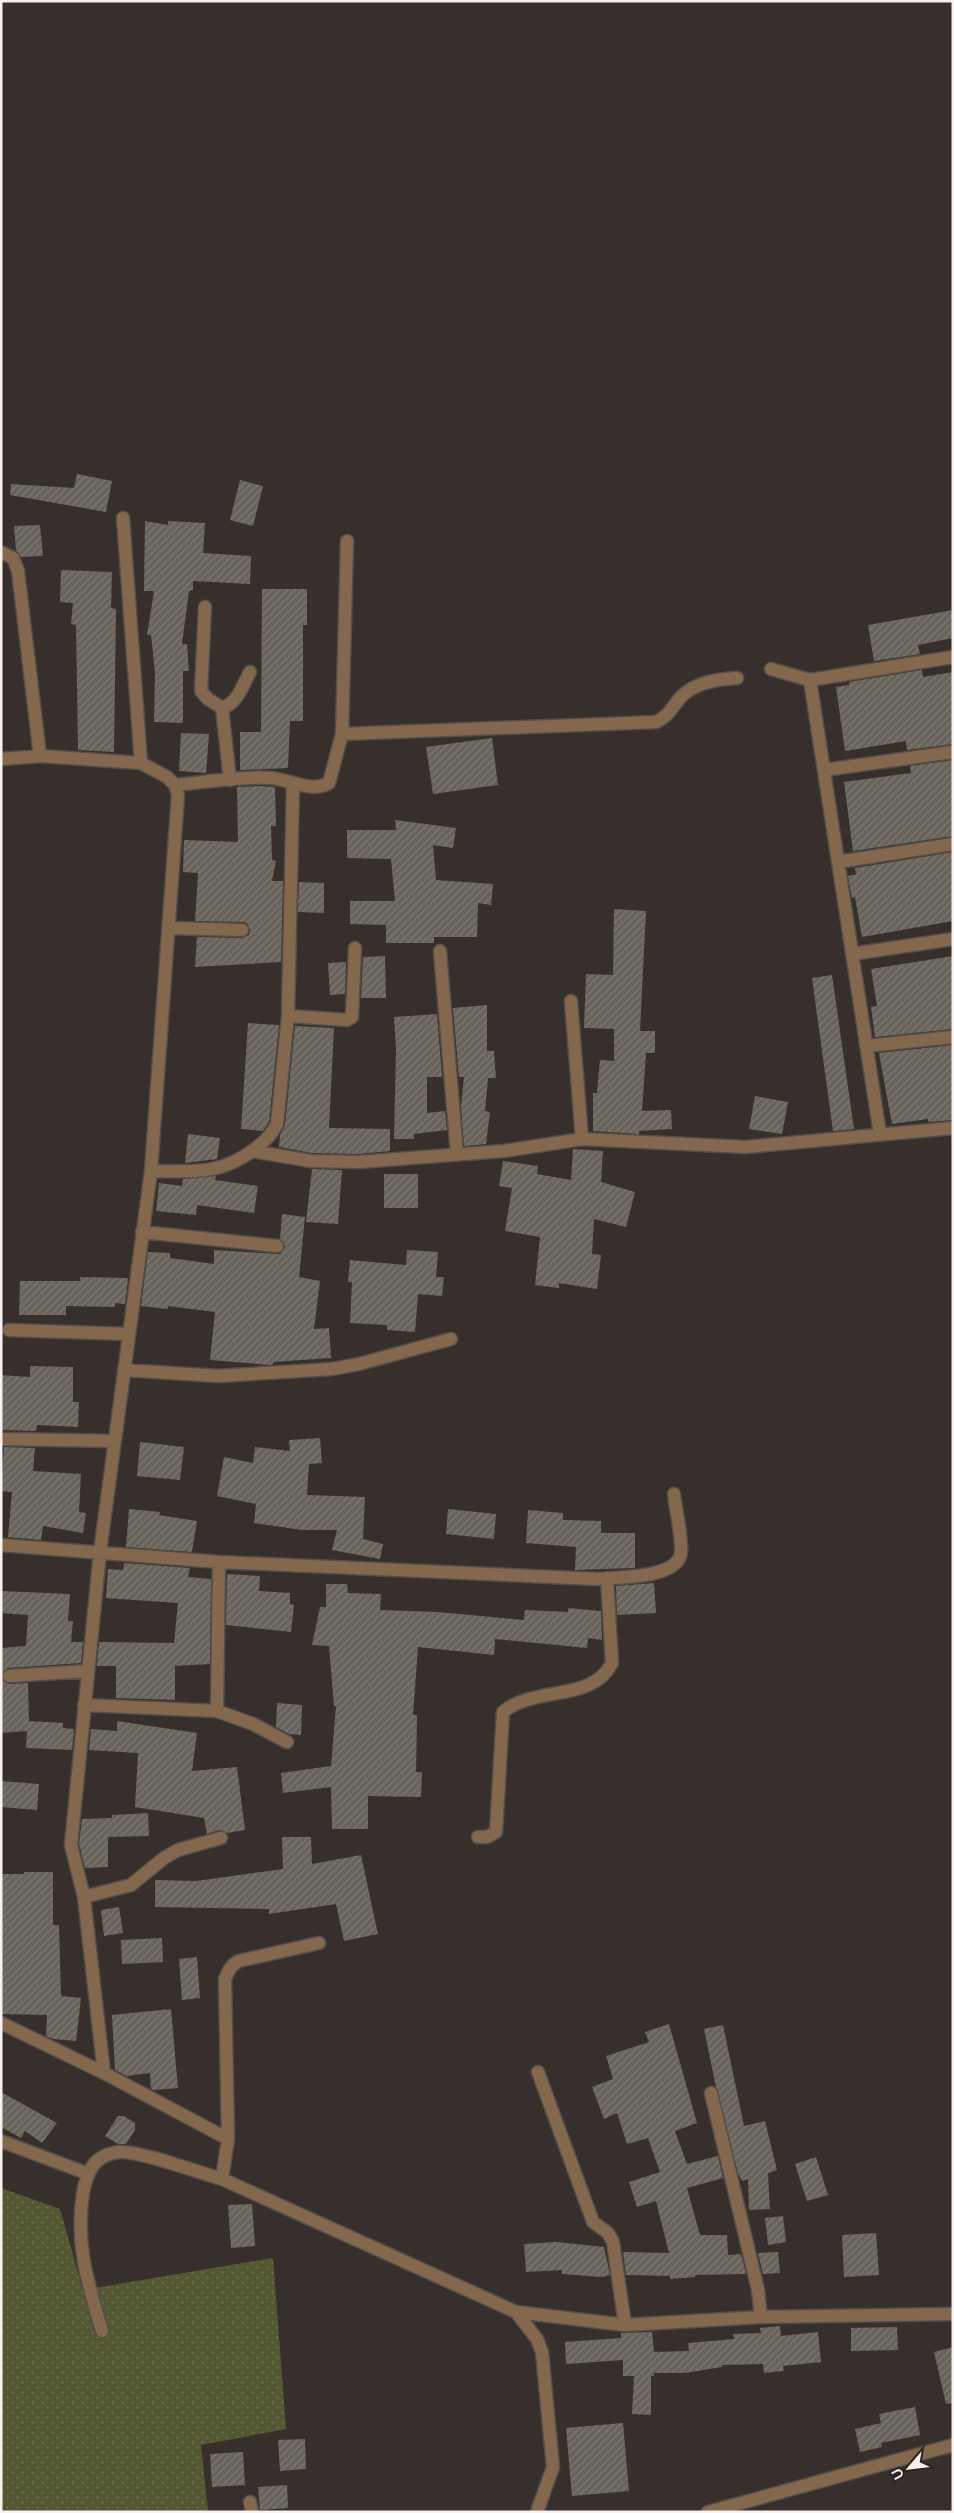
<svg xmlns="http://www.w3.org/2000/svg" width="954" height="2513" font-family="Lato,sans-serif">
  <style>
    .green { fill: url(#green-dots) }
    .building { fill: url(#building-hatch) }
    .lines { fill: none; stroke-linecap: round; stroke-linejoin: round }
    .minor-casing { stroke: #564e4b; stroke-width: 15 }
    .minor { stroke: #84684d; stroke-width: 12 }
  </style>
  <defs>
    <pattern id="green-dots" width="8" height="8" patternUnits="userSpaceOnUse" patternTransform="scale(1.25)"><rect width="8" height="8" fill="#545832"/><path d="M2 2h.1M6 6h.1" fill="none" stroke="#6d7050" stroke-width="1.8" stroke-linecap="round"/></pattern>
    <pattern id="building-hatch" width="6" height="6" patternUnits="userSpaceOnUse" patternTransform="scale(1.25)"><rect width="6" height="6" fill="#67625a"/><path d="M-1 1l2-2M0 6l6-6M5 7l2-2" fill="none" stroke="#7e7972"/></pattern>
  </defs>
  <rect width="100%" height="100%" fill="#372f2c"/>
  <path class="green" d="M1,2188L60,2209L83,2290L273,2258L286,2429L201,2445L208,2512H1Z"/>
  <path class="building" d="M77,474L112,481L106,512L10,495L11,484L74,488Z
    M240,480L263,486L253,526L230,520Z
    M145,521L168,525V521L205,523L203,553L251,556L250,584L193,581V590L189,591L182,644H187L189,671H183V723L154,722L155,673L151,635H147L154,591H144Z
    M40,525L43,556L21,557L16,550L14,526Z
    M61,570L112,572L111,608L116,609L114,752L78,750L76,625L71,624L73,603L60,602Z
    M262,589H307V625H303V721H290L288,768L240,770V732H261Z
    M953,610V638L918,645L920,654L874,661L868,625Z
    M922,670L923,677L953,672V744L907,750L906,741L845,751L836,687L849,685V682Z
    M181,733L209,734L206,773L179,771Z
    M492,738L498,785L433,794L426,747Z
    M953,760V836L853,851L844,782L911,773L910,766Z
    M260,786L275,787L276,826H271L272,860L276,861L272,881H283L281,962L195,967L197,937L242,938L249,935L250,930L247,923L243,922L195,921L198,873L183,872L184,840L238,842L237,787Z
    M395,820L456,828L453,848L433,845L436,880L493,884L491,905L478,903L477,937H434V943H386V925L350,924V901H395L391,859L347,858V830H396Z
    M953,852V921L862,937L855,897L852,898L848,876L856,874L855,868Z
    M299,882L324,883V913L298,912Z
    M614,909L646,911L640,1031H655V1053H646L642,1111L671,1110L672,1129L639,1131V1134L593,1131V1093H597L600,1060L614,1061V1029L584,1028L586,974L613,975Z
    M385,956L386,998H361L363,957Z
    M953,956V1029L875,1037L871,1007L877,1006L871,969Z
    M346,962L345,994L330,995L328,963Z
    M832,975L854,1129L833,1131L812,978Z
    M487,1005V1051H494L496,1078H488L485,1111L490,1112L486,1144L464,1146L461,1105L464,1077H459L453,1008Z
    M437,1014L442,1077H427V1113L445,1111L447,1130L414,1134V1139H394L396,1048L394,1017Z
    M248,1023L279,1025L269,1122L263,1131L241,1129Z
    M295,1026L334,1028L329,1128L390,1129V1151L358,1154L312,1153L279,1147L280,1135L285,1125Z
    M953,1045V1120L928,1122V1119L892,1124L879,1053Z
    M755,1096L788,1102L782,1134L749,1129Z
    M188,1134L220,1138L217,1159L185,1163Z
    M573,1149L603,1151L601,1182L635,1192L626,1227L594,1219L592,1254L601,1255L597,1289L559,1283V1288L535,1285L540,1237L505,1231L512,1188L499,1186L503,1161L538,1166L537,1174L571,1180Z
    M312,1169L342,1170L338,1224L306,1222Z
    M384,1174H418V1208H384Z
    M216,1176L215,1180L258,1186L254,1213L197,1205L196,1215L156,1211L159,1183L182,1186L183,1179Z
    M282,1214L305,1217L299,1277L320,1281L314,1329L329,1328L331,1358L273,1362V1364L270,1365L210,1360L215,1312L168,1306V1309L141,1306L148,1252L170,1253V1258L214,1264V1250L280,1254L285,1246L280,1239Z
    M407,1250L438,1252L436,1277H444L442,1296L418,1294L415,1332L387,1330V1325L350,1323L352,1282H348L350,1260L406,1265Z
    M80,1277L128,1278L125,1304L115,1303V1307L66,1306V1315H19L20,1281H80Z
    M30,1366L73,1367V1402H79L78,1427L37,1425L36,1431L1,1430V1375L30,1377Z
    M320,1438L322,1463L309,1464L307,1495L365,1497L363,1539L383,1544L380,1559L332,1550L337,1530H302L254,1523L256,1504L217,1496L224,1457L253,1463L255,1447L290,1451L289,1440Z
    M140,1442L184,1447L180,1480L137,1476Z
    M4,1447L35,1448L33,1471L81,1474L79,1512L86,1513L83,1533L43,1526L41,1540L8,1537L12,1492L1,1491Z
    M129,1509L160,1512L159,1515L197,1521L192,1552L126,1547Z
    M448,1509L496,1514L494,1539L446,1534Z
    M528,1510L563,1513V1520L601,1521V1533H635V1568L575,1570L576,1547L526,1543Z
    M124,1563L190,1568L188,1577L211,1579L210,1664L175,1666V1700L116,1698V1666H97L99,1642L174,1643L178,1603L106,1598L108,1569L123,1570Z
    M227,1574L260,1576L259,1591L290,1593V1604L294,1605L291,1632L226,1625Z
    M654,1583L656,1613L617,1615L616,1586Z
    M326,1584H347L348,1593L381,1594L380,1610L438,1612L524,1620L525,1610L568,1612V1608L601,1611L602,1640L588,1638L587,1648L495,1639L494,1655L418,1647L413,1715H417L416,1772H422L421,1797L368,1796V1829H332L331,1787L283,1793L281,1773L331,1766L336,1706H334L329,1646L312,1645L320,1607H326Z
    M1,1591L70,1594L68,1621H73L71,1642H83L81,1663L8,1668L1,1674V1648L26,1646L28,1615L1,1613Z
    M1,1678L9,1684L28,1683L29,1721L63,1723V1728L74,1729L72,1750L26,1748L27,1731L1,1733Z
    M277,1703L302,1705L301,1735L289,1734L276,1727Z
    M117,1721L197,1733L192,1771L237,1767L245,1830L227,1833L219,1830L207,1834L204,1818L135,1807L138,1753L89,1750L91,1729L117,1731Z
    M1,1781L39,1784L37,1810L1,1807Z
    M148,1813L149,1836L108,1837V1867L85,1868L79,1844L82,1819L112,1818V1815Z
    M282,1837H311L312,1864L361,1855L378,1934L344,1941L336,1904L269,1914V1909L155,1907V1880L196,1881L283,1869Z
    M24,1872H53V1925H59L61,1996L81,1998L76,2041L53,2039L46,2036L47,2015L1,2014V1874H24Z
    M119,1907L123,1933L104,1936L101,1910Z
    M162,1938L163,1962L122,1964L121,1940Z
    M197,1957L200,1998L182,2000L179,1959Z
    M171,2009L178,2088L154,2090L151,2089L150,2073L127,2076L115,2070L112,2015Z
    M669,2024L697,2123L675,2131L687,2164L718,2156L723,2178L687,2188L700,2235H727L728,2255L741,2254L746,2274L695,2275V2277L670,2279V2276L626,2275L623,2252L669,2253L656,2201L637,2207L629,2182L660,2172L648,2138L627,2144L617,2113L604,2119L592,2087L613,2079L606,2056L649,2042L645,2032Z
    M723,2025L744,2126L765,2121L777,2170L768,2173L770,2209L749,2210L748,2179L742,2181L738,2173L716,2087L704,2029Z
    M1,2092L57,2123L42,2143L25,2131L21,2138L1,2127Z
    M118,2116H124L135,2123V2130L126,2144H118L105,2136Z
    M816,2157L828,2195L807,2201L795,2164Z
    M252,2204L255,2246L231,2248L228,2205Z
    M783,2216L786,2242L768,2245L765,2218Z
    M876,2233L879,2275L844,2277L842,2235Z
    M556,2242L604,2247L610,2275L602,2277L562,2274V2270L526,2272L524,2244Z
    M778,2252L780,2273L763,2274L758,2253Z
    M780,2326L781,2336L818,2332L821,2362L783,2366L784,2371L764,2373L763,2364L722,2365V2367L685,2373H654V2376H651V2415L632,2414L634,2376H623V2360L566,2364L565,2342L621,2338V2333L652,2332L654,2352L689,2351L688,2343L734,2339L733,2334L761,2333L760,2328Z
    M897,2327L898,2350L851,2351V2328Z
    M953,2347V2403L946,2404L934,2352Z
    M915,2407L920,2435L881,2443L882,2447L860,2452L855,2429L881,2423L879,2414Z
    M623,2423L629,2491L572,2496L566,2428Z
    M305,2439L306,2469L280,2471L278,2440Z
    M243,2452L245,2485L212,2487L210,2454Z
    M287,2485L288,2508L260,2510L258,2487Z"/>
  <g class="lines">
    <defs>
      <path id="minor" d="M123,518L141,763
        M3,553L13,558L18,571L40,756
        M205,607L201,691L208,699L222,708
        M771,669L810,680L953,657
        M810,680L880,1134
        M342,734L656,722C668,717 672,707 681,697C695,682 718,679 737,678
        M1,759L40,756L141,763L167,777L175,785L178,795L151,1171L100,1552L71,1845L84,1897L104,2073
        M824,770L953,752
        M230,780L222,708C238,703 242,686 250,672
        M175,785C206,782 241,776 272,778C290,780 312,793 329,783L342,734L347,541
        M838,862L953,844
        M168,928L242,930
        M440,951L457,1154
        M852,954L953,939
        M571,1001L582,1139
        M288,1016L347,1020L352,1017L355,948
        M866,1046L953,1037
        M252,1151L311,1161L358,1162L504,1151L582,1139L746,1147L953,1128
        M151,1171C193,1171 219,1176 255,1149C264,1142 272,1135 277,1124L288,1016L293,784
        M142,1232L277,1246
        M9,1330L129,1334
        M124,1370L218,1376L332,1369L359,1364L451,1339
        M1,1439L115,1441
        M1,1545L219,1562L597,1579C617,1577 679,1579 681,1552C682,1534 676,1513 674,1494
        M9,1676L88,1671
        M84,1705L217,1711L253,1724L287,1742
        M217,1711L219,1562
        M478,1837H487L496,1832L503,1712C535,1685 592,1703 612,1663L607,1578
        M84,1897L131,1885L164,1858L178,1850L221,1838
        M1,2023L104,2073L228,2139L222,2179L516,2312L625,2325L761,2317L953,2314
        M538,2072L593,2222L608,2233L613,2242L625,2325
        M711,2093L758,2290L761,2317
        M228,2139L225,1979C228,1971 231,1965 239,1961L319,1943
        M1,2141L86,2173
        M516,2312L537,2339L542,2352L553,2467L537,2512
        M102,2331C88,2283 75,2245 83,2193C87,2171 94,2155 119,2152C138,2150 200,2173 222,2179
        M250,2502L252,2512
        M708,2512L953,2445"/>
    </defs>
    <use href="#minor" class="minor-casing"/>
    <use href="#minor" class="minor"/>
  </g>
  <rect width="954" height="2513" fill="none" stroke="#f7f1ef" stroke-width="5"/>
  <g transform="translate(909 2468) rotate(242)" stroke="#2d2522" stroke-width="4" paint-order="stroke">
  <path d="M0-4L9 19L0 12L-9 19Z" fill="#f7f1ef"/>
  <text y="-8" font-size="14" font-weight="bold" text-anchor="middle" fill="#f7f1ef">U</text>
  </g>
</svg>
